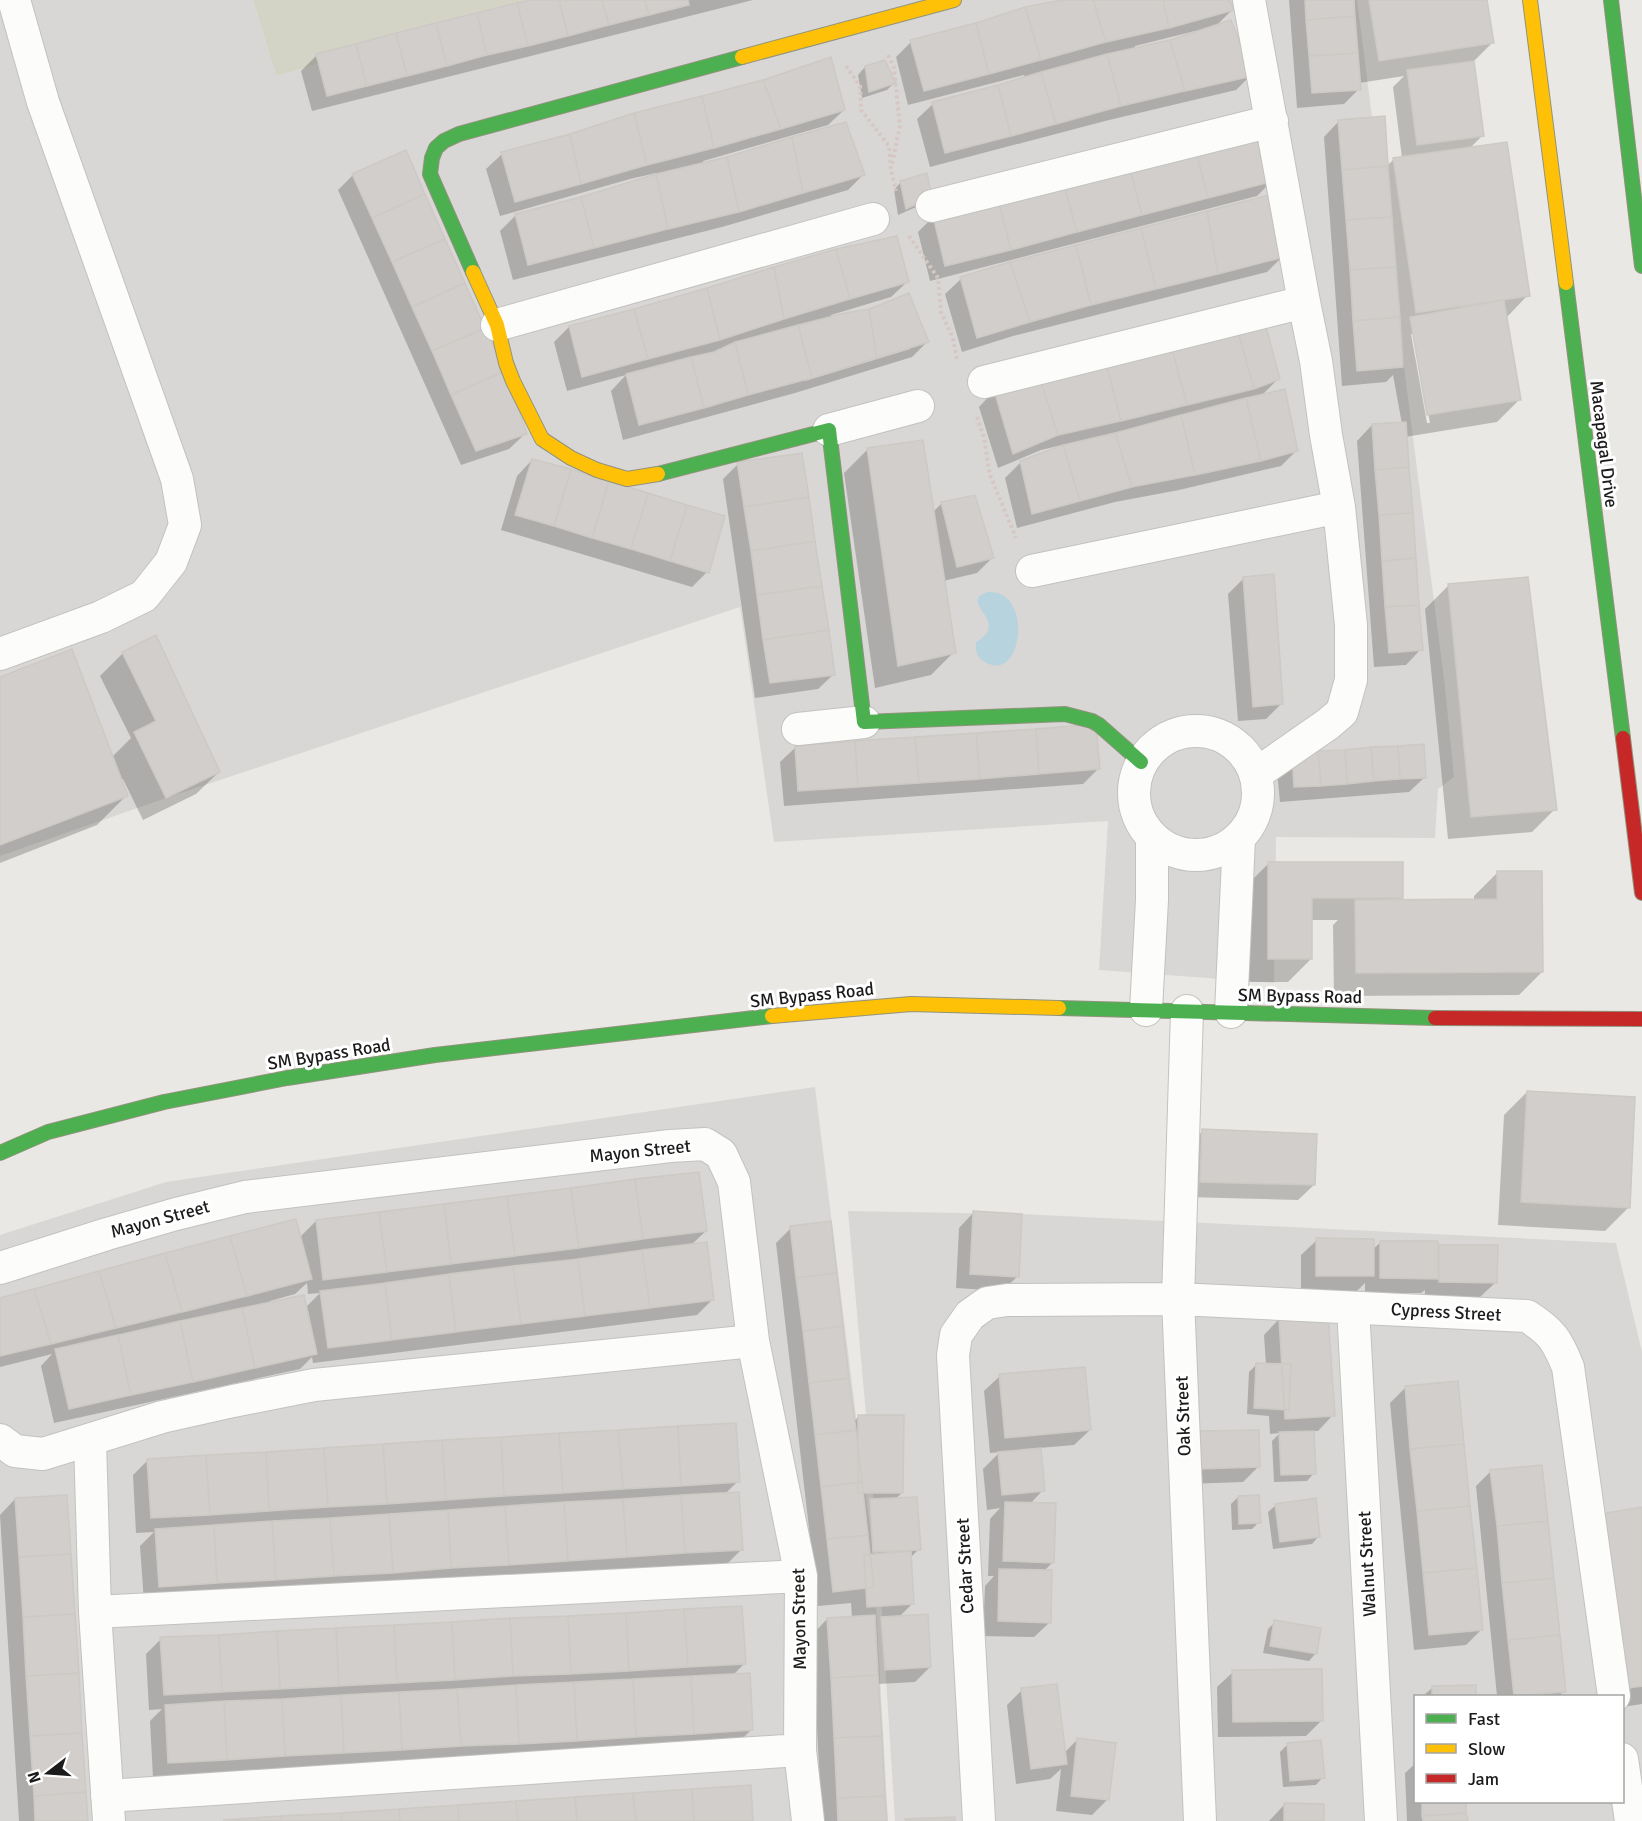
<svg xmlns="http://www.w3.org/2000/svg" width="1642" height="1821" font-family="Signika,sans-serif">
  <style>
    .residential { fill: #d9d7d5; fill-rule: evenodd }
    .construction { fill: #d3d3c6 }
    .water { fill: #b7d4de }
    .shadow { fill: #0003; fill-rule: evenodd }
    .building { fill: #d1cecb; stroke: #cdc9c5; stroke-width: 1.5 }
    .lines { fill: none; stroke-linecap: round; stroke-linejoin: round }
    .street-casing { stroke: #c2c2c0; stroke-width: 34 }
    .fast-casing { stroke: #91937d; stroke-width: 16 }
    .slow-casing { stroke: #91937d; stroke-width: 16 }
    .jam-casing { stroke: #91937d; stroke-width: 16 }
    .path { stroke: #d6c7c4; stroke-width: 4; stroke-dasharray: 3 3; stroke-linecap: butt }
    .street { stroke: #fcfcfb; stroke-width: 32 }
    .fast { stroke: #4caf50; stroke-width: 14 }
    .slow { stroke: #ffc107; stroke-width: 14 }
    .jam { stroke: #c62828; stroke-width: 14 }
    .labels { text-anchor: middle; stroke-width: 6; stroke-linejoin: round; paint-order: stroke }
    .street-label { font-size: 18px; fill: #1b1b1b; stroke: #fff }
  </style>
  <rect width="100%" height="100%" fill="#eae8e4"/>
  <path class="residential" d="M0,0H253L276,76L560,0H1357L1445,687L1454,777L1438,789L1435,838L1276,837L1274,983L1099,970L1108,821L774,842L740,607L166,798L0,856Z
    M815,1087L873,1552L888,1821H0V1235L166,1182Z
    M848,1211L1022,1214L1616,1243L1642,1352V1821H895L878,1551ZM1416,1696H1622V1802H1416Z"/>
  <path class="construction" d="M253,0H553L276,76Z"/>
  <path class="water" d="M988,592C1034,589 1023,685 985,662C977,658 975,650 976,642C1013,621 955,602 988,592Z"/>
  <path class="shadow" d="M536,0H753L312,111L301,71L317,55Z
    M1069,0H1229L1232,10L1215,27L1251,75L1236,90L1105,121L930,167L917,119L933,104L1025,78L1024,75L908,105L896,57L911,42ZM1195,31L1196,33L1170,41L1135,49V46Z
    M1289,0H1486L1493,42L1473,62L1483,135L1469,149L1528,295L1506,318L1520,399L1497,422L1405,437L1421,649L1406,665L1374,667L1357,441L1372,425L1402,424L1393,375L1386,382L1342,386L1324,137L1339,121L1387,166L1394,159L1402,158L1393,87L1404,76L1359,83V89L1344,104L1297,108ZM1411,334H1414L1430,423H1427Z
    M865,67L894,83L887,90L862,98L858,75Z
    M764,81L844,110L828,125L703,161L704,164L863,175L848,190L722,227L513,280L500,231L516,215L581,199L657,175L656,173L630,179L500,216L486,169L502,154Z
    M353,175L525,434L509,449L461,465L338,190Z
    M1272,181L1257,196L930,281L918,232L933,217Z
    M901,182L923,204L898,215L894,190Z
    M1283,256L1267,272L1013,336L962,352L945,294L961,279Z
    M907,282L891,297L831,315L832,318L927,342L912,357L795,393L623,440L611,391L626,375L567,391L554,342L569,327L708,289ZM910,346V349L805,381L804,379Z
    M1278,379L1260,397L1296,451L1281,466L1179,490L1115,502L1017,528L1005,478L1021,462L1062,447V445L1041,450L998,468L979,407L994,391Z
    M867,450L933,512L942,503L992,558L977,573L943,581L954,652L931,675L875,688L844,473Z
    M532,460L707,572L692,587L501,530L517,476Z
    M738,464L834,674L818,689L755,698L723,479Z
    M1244,578L1281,704L1266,719L1238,721L1228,594Z
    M1448,586L1555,809L1532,832L1448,839L1425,609Z
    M123,653L219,772L196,794L143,820L123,779L120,780L127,795L97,825L0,863V679L112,757L131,738L100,676Z
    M796,747L1098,769L1083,784L784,806L780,762Z
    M1292,755L1425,777L1409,792L1280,802L1277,771Z
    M1269,863L1402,898L1398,901L1474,900V896L1497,873L1542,972L1519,995L1334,996L1333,925L1338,920H1311V959L1288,982H1246V886Z
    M1527,1092L1628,1208L1605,1231L1498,1225L1504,1115Z
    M1203,1131L1314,1185L1298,1200L1185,1197L1187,1146Z
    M974,1212L1018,1276L1002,1291L956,1288L959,1228Z
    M316,1221L706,1231L691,1245L713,1299L697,1315L313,1363L312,1357L300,1369L54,1423L41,1366L52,1354L0,1367V1300L300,1237ZM307,1283L308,1294L320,1293L305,1308L270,1303V1301L295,1294Z
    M791,1228L853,1422L859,1416L902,1493L895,1499L919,1549L909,1559L912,1604L898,1618L930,1667L915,1682L878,1684L885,1821H822L812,1635L827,1619L852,1618L851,1603L818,1606L776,1243Z
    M1317,1240L1372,1250L1380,1243L1436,1250L1440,1247L1496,1282L1480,1297H1425V1290L1421,1293H1365V1283L1357,1291H1301V1255Z
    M1279,1319L1333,1415L1318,1431H1312L1314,1473L1307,1481L1274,1482L1272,1441L1280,1433L1270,1434L1269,1416L1247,1414L1249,1372L1257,1364L1266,1365L1264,1335Z
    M1000,1376L1090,1430L1074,1445L1039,1448L1043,1490L1030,1504L1053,1562L1043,1572L1050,1622L1034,1637L983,1636L985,1586L994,1576H988L990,1519L1000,1508L987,1510L983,1469L1000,1452L990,1453L984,1391Z
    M1405,1388L1481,1630L1466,1645L1414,1650L1390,1403Z
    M1200,1433L1258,1467L1243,1482L1186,1484L1185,1448Z
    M148,1460L738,1481L725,1494L742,1549L726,1565L144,1602L140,1546L154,1532L136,1533L133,1475Z
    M1491,1471L1564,1691L1559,1696H1497L1476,1486Z
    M1238,1497L1259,1522L1252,1529L1232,1530L1231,1504Z
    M15,1499L86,1821H19L0,1515Z
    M1276,1505L1319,1536L1312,1544L1273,1549L1268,1512Z
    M1642,1509V1704L1622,1707L1605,1696Z
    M1275,1622L1316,1653L1309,1661L1263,1653L1268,1629Z
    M161,1639L745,1663L733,1675L751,1730L736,1745L153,1778L150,1721L162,1709L149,1710L146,1654Z
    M1233,1672L1322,1720L1306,1736L1218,1737L1217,1687Z
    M1474,1686L1475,1696H1423L1432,1688Z
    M1022,1690L1064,1753L1077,1740L1108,1799L1092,1815L1056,1811L1061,1769L1050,1779L1016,1784L1007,1705Z
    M1288,1744L1323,1777L1316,1785L1283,1787L1280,1752Z
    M1416,1763V1802H1464L1466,1821H1407L1405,1773Z
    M1284,1805L1322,1821H1269Z"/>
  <path class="building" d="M531,0H559L568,36L528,46L517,3Z
    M559,0H602L609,25L568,36Z
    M602,0H645L649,15L609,25Z
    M645,0H688L689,5L649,15Z
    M1062,0H1093L1106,42L1041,60L1025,7Z
    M1093,0H1163L1169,28L1106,42Z
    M1163,0H1230L1234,10L1169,28Z
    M1305,0H1354L1355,16L1306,20Z
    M1369,0H1487L1494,43L1379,61Z
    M517,3L528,46L487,55L477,13Z
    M1025,7L1041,60L989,74L976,23Z
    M477,13L487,55L447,66L436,23Z
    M1355,16L1358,53L1309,56L1306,20Z
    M1231,20L1253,76L1185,91L1170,40Z
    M436,23L447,66L407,76L396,33Z
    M976,23L989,74L924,91L910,40Z
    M396,33L407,76L367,86L356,44Z
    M1170,40L1185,91L1121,106L1107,54Z
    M356,44L367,86L327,96L316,54Z
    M1358,53L1361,90L1312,93L1309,56Z
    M1107,54L1121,106L1056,124L1041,72Z
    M831,57L845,110L781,129L763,80Z
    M885,60L896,83L869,92L865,66Z
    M1474,61L1484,136L1417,145L1407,70Z
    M1041,72L1056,124L1011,136L998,85Z
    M763,80L781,129L714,148L702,96Z
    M998,85L1011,136L945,153L932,102Z
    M702,96L714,148L647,165L634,113Z
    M634,113L647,165L581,184L570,134Z
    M1385,116L1388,166L1342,170L1338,120Z
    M846,122L865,175L803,193L792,137Z
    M1260,130L1274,181L1208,198L1195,147Z
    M570,134L581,184L515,202L501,152Z
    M792,137L803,193L739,212L727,157Z
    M1507,142L1530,296L1416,313L1393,158Z
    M1195,147L1208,198L1142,215L1129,165Z
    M406,150L425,194L372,218L352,174Z
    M727,157L739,212L668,229L656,174Z
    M1129,165L1142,215L1077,232L1063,181Z
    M1388,166L1392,217L1346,220L1342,170Z
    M927,173L932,197L906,209L900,181Z
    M656,174L668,229L594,248L581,197Z
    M1063,181L1077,232L1011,250L998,199Z
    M425,194L445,239L392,262L372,218Z
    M1273,194L1284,257L1218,274L1207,211Z
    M581,197L594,248L528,265L515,214Z
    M998,199L1011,250L945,266L933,216Z
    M1207,211L1218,274L1156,289L1141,228Z
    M1392,217L1396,267L1350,270L1346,220Z
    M1141,228L1156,289L1091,305L1076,245Z
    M897,236L909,282L850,299L836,249Z
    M445,239L465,283L412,307L392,262Z
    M1076,245L1091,305L1030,322L1010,262Z
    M836,249L850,299L784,319L774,267Z
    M1010,262L1030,322L977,338L960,277Z
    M774,267L784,319L720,340L707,288Z
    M1396,267L1400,317L1353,321L1350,270Z
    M465,283L485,328L432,351L412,307Z
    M707,288L720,340L648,359L634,309Z
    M909,293L929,342L877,358L869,309Z
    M1504,300L1521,400L1427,415L1410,317Z
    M634,309L648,359L582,377L569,326Z
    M869,309L877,358L812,378L798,325L845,313Z
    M1400,317L1403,367L1357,371L1353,321Z
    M1265,323L1280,379L1254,389L1237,328Z
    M798,325L812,378L748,395L735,342Z
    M485,328L505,371L451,395L432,351Z
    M1237,328L1254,389L1187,405L1171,345Z
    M735,342L748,395L704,408L691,357L714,352Z
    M1171,345L1187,405L1121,421L1106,363Z
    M691,357L704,408L639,425L626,374Z
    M1106,363L1121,421L1058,435L1040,379Z
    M505,371L527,434L476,451L451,395Z
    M1040,379L1058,435L1013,454L994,390Z
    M1285,389L1298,451L1261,461L1246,398Z
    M1246,398L1261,461L1195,475L1181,415Z
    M1181,415L1195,475L1132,487L1115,433Z
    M1406,422L1409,467L1375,470L1372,424Z
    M1115,433L1132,487L1080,501L1063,445Z
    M923,440L956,653L898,666L867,448Z
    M1063,445L1080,501L1032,514L1020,461Z
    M802,453L809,497L744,507L737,462Z
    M532,459L571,469L554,526L515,515Z
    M1409,467L1413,513L1379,515L1375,470Z
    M571,469L609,481L592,538L554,526Z
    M609,481L648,493L631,549L592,538Z
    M648,493L687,505L670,561L631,549Z
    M975,495L994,558L957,567L941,502Z
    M809,497L815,541L751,551L744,507Z
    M687,505L725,516L709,573L670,561Z
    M1413,513L1416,558L1382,561L1379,515Z
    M815,541L822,586L757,595L751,551Z
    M1416,558L1419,605L1385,607L1382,561Z
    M1274,574L1283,704L1253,707L1243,577Z
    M1528,577L1557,810L1471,817L1448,584Z
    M822,586L829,630L763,640L757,595Z
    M1419,605L1423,650L1389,653L1385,607Z
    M829,630L835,675L770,683L763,640Z
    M156,635L220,772L166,798L134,732L156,721L122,652Z
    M72,649L128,796L0,845V677Z
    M1096,724L1100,769L1039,774L1036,729Z
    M1036,729L1039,774L980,779L976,733Z
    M976,733L980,779L919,783L915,737Z
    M915,737L919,783L858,787L855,741Z
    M855,741L858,787L798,791L795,746Z
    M1424,744L1426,778L1400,779L1398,746Z
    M1398,746L1400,779L1374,781L1371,747Z
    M1371,747L1374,781L1347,784L1345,750Z
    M1345,750L1347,784L1321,786L1318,751Z
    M1318,751L1321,786L1294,787L1292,754Z
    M1268,862H1403V898H1312V959H1268Z
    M1497,871H1542L1543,972L1356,973L1355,900L1497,899Z
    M1527,1091L1635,1097L1630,1208L1521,1202Z
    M1202,1129L1317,1134L1315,1185L1200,1182Z
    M699,1172L707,1231L643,1239L635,1179Z
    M635,1179L643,1239L579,1248L571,1188Z
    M571,1188L579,1248L515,1256L507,1196Z
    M507,1196L515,1256L451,1264L444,1204Z
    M444,1204L451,1264L387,1272L379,1212Z
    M973,1211L1022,1214L1019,1277L970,1274Z
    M379,1212L387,1272L323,1280L316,1220Z
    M296,1219L312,1279L247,1296L230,1236Z
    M831,1221L837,1273L796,1278L790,1226Z
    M230,1236L247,1296L182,1312L165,1253Z
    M1316,1238L1374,1239V1276H1316Z
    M1380,1241H1438V1279L1380,1278Z
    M707,1242L714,1300L650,1308L642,1250Z
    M1439,1245H1498L1497,1283L1439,1282Z
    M642,1250L650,1308L585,1316L578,1259Z
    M165,1253L182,1312L116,1328L99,1271Z
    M578,1259L585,1316L521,1324L513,1266Z
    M513,1266L521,1324L456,1332L449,1274Z
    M99,1271L116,1328L51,1344L34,1289Z
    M837,1273L843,1326L803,1331L796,1278Z
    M449,1274L456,1332L392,1340L385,1283Z
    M385,1283L392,1340L328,1348L320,1291Z
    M34,1289L51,1344L0,1356V1298Z
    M304,1295L317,1354L255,1368L242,1308Z
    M242,1308L255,1368L193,1382L180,1321Z
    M1328,1314L1335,1416L1285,1419L1279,1318Z
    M180,1321L193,1382L131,1395L118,1335Z
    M843,1326L849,1378L809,1383L803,1331Z
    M118,1335L131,1395L69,1409L55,1349Z
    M1256,1363L1291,1364L1289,1410L1254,1408Z
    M1085,1367L1091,1430L1005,1438L999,1374Z
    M849,1378L856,1430L815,1435L809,1383Z
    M1458,1381L1464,1444L1410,1449L1405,1386Z
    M858,1415H904L903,1493H858Z
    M736,1423L740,1482L681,1486L678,1426Z
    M678,1426L681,1486L623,1489L618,1430Z
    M618,1430L623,1489L563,1493L559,1433Z
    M856,1430L862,1482L821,1487L815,1435Z
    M1259,1430L1260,1467L1200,1469V1431Z
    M1314,1431L1316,1474L1281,1475L1279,1432Z
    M559,1433L563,1493L504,1496L501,1437Z
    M501,1437L504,1496L446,1500L442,1440Z
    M442,1440L446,1500L387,1504L383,1444Z
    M383,1444L387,1504L328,1507L324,1448Z
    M1464,1444L1470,1506L1417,1511L1410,1449Z
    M324,1448L328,1507L269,1511L266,1452Z
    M1041,1448L1045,1491L1002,1495L998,1452Z
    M266,1452L269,1511L210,1515L206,1455Z
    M206,1455L210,1515L151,1518L147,1459Z
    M1542,1465L1548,1521L1497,1526L1490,1470Z
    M862,1482L868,1535L827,1539L821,1487Z
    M739,1492L743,1550L685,1553L681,1495Z
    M67,1495L71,1554L19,1557L15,1498Z
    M681,1495L685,1553L627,1557L623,1499Z
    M1259,1495L1261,1523L1239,1524L1238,1496Z
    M917,1497L921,1550L873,1552L870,1499Z
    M1316,1498L1320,1537L1280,1542L1275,1504Z
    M623,1499L627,1557L568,1561L564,1502Z
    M564,1502L568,1561L509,1565L505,1506Z
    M1005,1502L1056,1503L1054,1563L1003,1561Z
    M505,1506L509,1565L451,1568L448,1510Z
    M1470,1506L1477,1568L1423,1573L1417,1511Z
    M1642,1507V1686L1630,1688L1600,1514Z
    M448,1510L451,1568L393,1573L389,1514Z
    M389,1514L393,1573L334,1576L330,1518Z
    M330,1518L334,1576L276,1580L272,1521Z
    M272,1521L276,1580L217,1583L214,1525Z
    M1548,1521L1554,1578L1502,1583L1497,1526Z
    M214,1525L217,1583L159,1587L155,1529Z
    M868,1535L874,1587L833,1592L827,1539Z
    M911,1551L914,1604L867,1607L864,1555Z
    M71,1554L75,1614L23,1617L19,1557Z
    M1477,1568L1483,1630L1429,1635L1423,1573Z
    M999,1569L1052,1570L1051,1623L998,1621Z
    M1554,1578L1560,1635L1508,1640L1502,1583Z
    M742,1606L746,1664L688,1667L684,1609Z
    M684,1609L688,1667L629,1671L626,1613Z
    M626,1613L629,1671L571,1674L568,1616Z
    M75,1614L79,1673L26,1676L23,1617Z
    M928,1614L931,1667L885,1670L881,1617Z
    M875,1615L878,1675L831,1678L827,1618Z
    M568,1616L571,1674L513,1676L510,1618Z
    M510,1618L513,1676L455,1680L452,1622Z
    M1274,1620L1321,1628L1317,1654L1270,1646Z
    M452,1622L455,1680L397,1683L394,1625Z
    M394,1625L397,1683L339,1686L336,1628Z
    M336,1628L339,1686L280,1689L277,1631Z
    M277,1631L280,1689L222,1692L219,1635Z
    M219,1635L222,1692L164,1695L160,1637Z
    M1560,1635L1566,1692L1514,1696L1508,1640Z
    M1322,1669L1323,1721L1233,1722L1232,1670Z
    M79,1673L82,1733L30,1736L26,1676Z
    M750,1673L753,1730L694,1734L691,1676Z
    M878,1675L882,1736L834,1738L831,1678Z
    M691,1676L694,1734L636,1737L633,1679Z
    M633,1679L636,1737L577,1741L574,1682Z
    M574,1682L577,1741L519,1744L516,1685Z
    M1057,1684L1067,1764L1031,1769L1021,1688Z
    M516,1685L519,1744L461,1746L457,1689Z
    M1476,1685V1696H1432V1686Z
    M457,1689L461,1746L402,1750L399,1692Z
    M399,1692L402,1750L344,1753L341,1695Z
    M341,1695L344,1753L285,1756L282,1699Z
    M282,1699L285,1756L227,1760L224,1701Z
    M224,1701L227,1760L168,1763L165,1705Z
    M82,1733L86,1792L34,1796L30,1736Z
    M882,1736L885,1796L837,1798L834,1738Z
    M1077,1738L1116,1743L1109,1800L1071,1796Z
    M1321,1740L1325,1778L1290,1781L1287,1743Z
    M751,1785L753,1821H694L692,1789Z
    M692,1789L694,1821H636L633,1793Z
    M86,1792L88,1821H35L34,1796Z
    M633,1793L636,1821H577L575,1797Z
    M885,1796L887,1821H838L837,1798Z
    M575,1797L577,1821H518L516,1801Z
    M516,1801L518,1821H459L458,1805Z
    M1422,1802H1466V1813L1422,1816Z
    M1284,1803L1324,1804V1821H1284Z
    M458,1805L459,1821H400L399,1809Z
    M399,1809L400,1821H341V1813Z
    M341,1813V1821H281V1816Z
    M1466,1813L1468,1821H1423L1422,1816Z
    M281,1816V1821L223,1820Z
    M955,1817V1821H906L905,1819Z"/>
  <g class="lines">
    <defs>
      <path id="street" d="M1249,0L1304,302L1316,361L1326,435L1339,507L1351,625V680L1342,712L1328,724L1256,774
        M932,206L1272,121
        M497,325L873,219
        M984,382L1304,302
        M829,430L918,406
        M1032,571L1339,507
        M0,654L101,617L144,596L171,562L185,525L177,479L43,102L14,0
        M798,729L864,722
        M1134 793a62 62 0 1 1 124 0a62 62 0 1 1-124 0Z
        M1146,1010L1152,900V838
        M1187,1011L1178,1299L1200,1821
        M1231,1012L1239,838
        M0,1268L107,1234L176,1214L245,1197L670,1146L705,1144L721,1154L734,1182L753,1341L801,1576L800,1750L808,1821
        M1353,1308L1381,1821
        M0,1440L15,1451L43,1454L162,1417L233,1401L314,1385L753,1341
        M90,1440L95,1612L109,1821
        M95,1612L801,1576
        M1622,1759L1631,1821
        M107,1796L800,1750
        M979,1821L953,1355L956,1335L970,1315L987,1303L1007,1300L1178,1299L1527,1316C1552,1332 1557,1340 1568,1367L1614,1696"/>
      <path id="fast" d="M1611,0L1642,266
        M473,272L430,174L432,158L436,148L444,141L459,134L742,57
        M1566,283L1623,738
        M658,474L829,430L864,722L1065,714L1092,721L1099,725L1141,762
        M1059,1008L1435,1018
        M0,1153L48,1132L164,1102L287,1078L435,1055L772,1016"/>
      <path id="slow" d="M1530,0L1566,283
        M742,57L954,0
        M473,272L497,325L506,363L513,381L542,439L571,458L597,470L627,479L658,474
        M772,1016L911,1004L1059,1008"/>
      <path id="jam" d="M1623,738L1642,893
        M1435,1018L1642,1019"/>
    </defs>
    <use href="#street" class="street-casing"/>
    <use href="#fast" class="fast-casing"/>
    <use href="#slow" class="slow-casing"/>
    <use href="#jam" class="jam-casing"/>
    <path class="path" d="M888,55L894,68L900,126L892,164
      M846,66L860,86L861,110L889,146L891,170L896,191
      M909,236L938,278L941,312L953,338L957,360
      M977,417L984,438L990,475L1016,538"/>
    <use href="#street" class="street"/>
    <use href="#fast" class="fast"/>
    <use href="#slow" class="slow"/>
    <use href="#jam" class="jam"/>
  </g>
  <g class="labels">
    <g class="street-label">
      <text transform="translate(1604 444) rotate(83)" y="6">Macapagal Drive</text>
      <text transform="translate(812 995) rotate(-6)" y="6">SM Bypass Road</text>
      <text transform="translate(1300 996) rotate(1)" y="6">SM Bypass Road</text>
      <text transform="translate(329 1054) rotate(-9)" y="6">SM Bypass Road</text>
      <text transform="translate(640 1151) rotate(-6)" y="6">Mayon Street</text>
      <text transform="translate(160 1219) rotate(-15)" y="6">Mayon Street</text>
      <text transform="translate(1446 1312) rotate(3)" y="6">Cypress Street</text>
      <text transform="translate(1183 1416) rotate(-92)" y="6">Oak Street</text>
      <text transform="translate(1367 1564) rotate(-93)" y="6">Walnut Street</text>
      <text transform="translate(965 1566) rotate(-93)" y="6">Cedar Street</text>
      <text transform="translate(799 1619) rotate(-91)" y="6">Mayon Street</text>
    </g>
  </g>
  <rect x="1414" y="1695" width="210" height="108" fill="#ffffff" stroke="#a4a4a4" stroke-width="1.5"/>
  <rect x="1426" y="1714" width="30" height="9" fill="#4caf50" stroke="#a4a4a4" stroke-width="1.5"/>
  <text x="1468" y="1725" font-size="18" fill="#1b1b1b">Fast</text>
  <rect x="1426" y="1744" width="30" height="9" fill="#ffc107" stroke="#a4a4a4" stroke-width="1.5"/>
  <text x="1468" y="1755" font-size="18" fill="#1b1b1b">Slow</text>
  <rect x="1426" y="1774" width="30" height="9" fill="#c62828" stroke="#a4a4a4" stroke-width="1.5"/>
  <text x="1468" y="1785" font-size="18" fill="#1b1b1b">Jam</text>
  <g transform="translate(48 1773) rotate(253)" stroke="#ffffff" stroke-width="4.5" paint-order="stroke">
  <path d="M0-4.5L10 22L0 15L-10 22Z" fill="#1b1b1b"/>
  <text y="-9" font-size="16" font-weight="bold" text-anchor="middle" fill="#1b1b1b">N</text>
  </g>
</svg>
